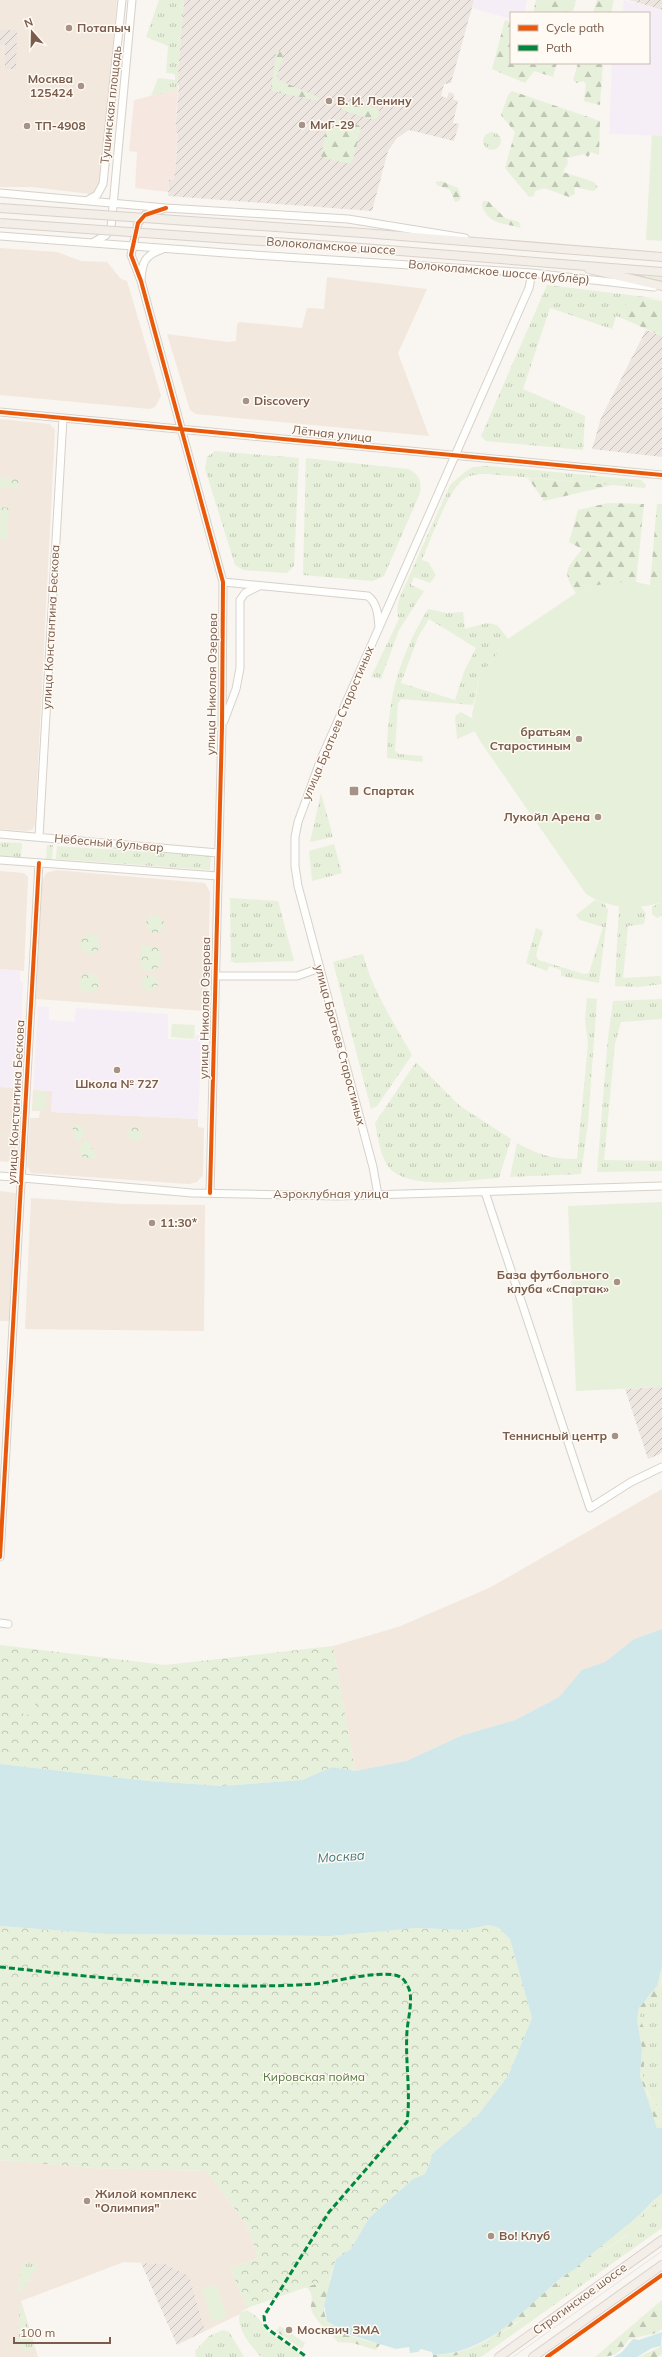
<svg xmlns="http://www.w3.org/2000/svg" width="662" height="2357" font-family="Mulish,sans-serif">
  <style>
    .residential { fill: #f2e8de }
    .commercial { fill: #f6e8e1 }
    .industrial { fill: url(#industrial-furrows) }
    .education { fill: #f6eef6 }
    .grass { fill: url(#grass-tufts); fill-rule: evenodd }
    .forest { fill: url(#forest-firs) }
    .park { fill: url(#park-crowns) }
    .pitch { fill: #e7f0db }
    .water { fill: #d0e8ea }
    .lines { fill: none; stroke-linecap: round; stroke-linejoin: round }
    .minor-casing { stroke: #d7d1cb; stroke-width: 9 }
    .major-casing { stroke: #dad1cc; stroke-width: 10 }
    .minor { stroke: #fefefd; stroke-width: 7 }
    .major { stroke: #f3eee8; stroke-width: 8 }
    .tram { stroke: #e6e3e7; stroke-width: 1 }
    .major-bridge-casing { stroke: #dad1cc; stroke-width: 10; stroke-linecap: butt }
    .major-bridge { stroke: #f3eee8; stroke-width: 8 }
    .quiet { stroke: #00873e; stroke-width: 3; stroke-dasharray: 6 3; stroke-linecap: butt }
    .cycleway-casing { stroke: #fffaf3; stroke-width: 6 }
    .cycleway { stroke: #e8590c; stroke-width: 4 }
    .poi-dot { fill: #a69286; stroke: #fffaf3; stroke-width: 1.5 }
    .labels { text-anchor: middle; stroke-width: 3; stroke-linejoin: round; paint-order: stroke }
    .poi-label { font-size: 12px; font-weight: bold; fill: #7a5c4d; stroke: #fffaf3; text-anchor: start }
    .street-label { font-size: 12px; fill: #7a5c4d; stroke: #fffaf3 }
    .park-label { font-size: 12px; fill: #537a41; stroke: #fffaf3 }
    .water-label { font-size: 13px; font-style: italic; fill: #437c86; stroke: #fffaf3 }
  </style>
  <defs>
    <pattern id="industrial-furrows" width="10" height="10" patternUnits="userSpaceOnUse"><rect width="10" height="10" fill="#ede5e0"/><path d="M-1 1l2-2M0 10L10 0M9 11l2-2" fill="none" stroke="#c5bdb8"/></pattern>
    <pattern id="grass-tufts" width="24" height="20" patternUnits="userSpaceOnUse"><rect width="24" height="20" fill="#e7f0db"/><path d="M3 7l-1-3M5 7V3M7 7l1-3M15 17l-1-3M17 17v-4M19 17l1-3" fill="none" stroke="#c0c6b4"/></pattern>
    <pattern id="forest-firs" width="22" height="20" patternUnits="userSpaceOnUse"><rect width="22" height="20" fill="#e7f0db"/><path d="M5 1l3.5 6h-7zM16 11l3.5 6h-7z" fill="#c0c6b4"/></pattern>
    <pattern id="park-crowns" width="20" height="18" patternUnits="userSpaceOnUse"><rect width="20" height="18" fill="#e7f0db"/><path d="M2 6a3 3 0 1 1 6 0M12 15a3 3 0 1 1 6 0" fill="none" stroke="#c0c6b4"/></pattern>
  </defs>
  <rect width="100%" height="100%" fill="#f9f5f0"/>
  <path class="residential" d="M0,0H117L99,184L95,192L90,194L32,187H0Z
    M0,248L57,252L81,261L107,262L121,279L127,281L161,396L155,407L150,409L0,395Z
    M327,277L427,289L398,353L429,436L196,414L190,410L167,334L228,342L236,341L237,324L240,322L302,328L307,308L324,309Z
    M0,419L50,424L55,430L35,823L33,829L27,831L0,829Z
    M56,870L205,883L210,892L207,1009L204,1011L36,999L42,881L46,873Z
    M0,871L24,873L28,877L24,971L0,969Z
    M0,1087L18,1088L13,1120L17,1122L15,1159L7,1162L0,1161Z
    M33,1090L53,1091L52,1112L198,1119V1127L204,1128L203,1175L197,1182L189,1184L31,1173L27,1166L30,1118H39L40,1111H32Z
    M0,1191L16,1193L12,1321H0Z
    M31,1198L124,1204L205,1205L204,1331L25,1329Z
    M662,1489V1629L634,1639L605,1662L583,1670L559,1697L515,1720L463,1735L406,1761L355,1771L333,1646L398,1627L489,1588Z
    M0,2160L93,2168L207,2171L248,2227L258,2258L230,2268L247,2308L238,2315L205,2331L189,2276L165,2264L124,2262L21,2301L38,2357H0Z"/>
  <path class="commercial" d="M178,89L175,132L178,133L174,181L169,180L168,192L135,188L137,152L129,151L134,100Z"/>
  <path class="industrial" d="M184,0H474L451,83L444,84L441,96L447,98L449,92L454,94L453,99L458,101L453,123L459,124L454,141L409,130L397,138L388,151L372,211L168,196L169,180H174L176,161L178,133L175,132L179,86L177,85Z
    M629,0H662V10Z
    M0,30H17L16,69H5V45H0Z
    M646,330L662,336V457L592,449L601,418Z
    M662,1387V1453L648,1459L625,1389Z
    M141,2263L165,2264L189,2276L205,2331L177,2345Z"/>
  <path class="education" d="M474,0H527L524,13H511V19L472,8Z
    M624,0L662,10V136L609,134L612,63H649V13H622Z
    M0,969L20,971V982L23,983L20,1054H16L15,1067H19L18,1088L0,1087Z
    M38,1006L49,1007V1020L74,1022L76,1008L168,1014V1039L195,1040V1035H202L198,1119L51,1112L52,1091L33,1090Z"/>
  <path class="grass" d="M159,0H184L177,85L178,89L151,96L158,78L175,80V74L166,73L168,46L146,37Z
    M483 141a9 9 0 1 1 18 0a9 9 0 1 1-18 0Z
    M619,273L662,277V283Z
    M547,285L662,299L643,298L624,312L626,320L616,316L612,329L550,308L523,389L585,416L583,450L486,441L481,436Z
    M215,451L299,458L294,566L287,573L243,570L235,565L205,469L207,457Z
    M306,458L408,469C419,474 422,481 420,493L384,576L373,581L303,575Z
    M489,466L641,480L646,485L645,488L488,474C480,474 471,474 464,479C449,488 430,541 422,560L428,562L436,575L430,583L414,577L411,585L424,591L399,630L381,679L371,677L399,619C395,609 399,599 403,590L450,485L466,471L473,467Z
    M428,609L447,613L463,612L465,629L487,623L497,625L508,639L480,676L473,705L401,699L398,703L395,751L399,754L422,756L423,762L387,758C387,701 398,658 428,609ZM429,619L476,648L464,672L455,700L401,683L418,637Z
    M461,712L472,718L475,731L457,739L455,716Z
    M321,793L333,837L310,842Z
    M0,842L22,843L21,857L0,856Z
    M334,844L342,873L312,881L309,851Z
    M47,845H53L52,859H46Z
    M57,846L211,856L210,870L56,859Z
    M230,898L278,901L294,961L235,963L231,961Z
    M595,900L604,903L608,910L599,983L561,976V970L549,966L547,971L526,963L536,928L543,931L536,955L538,960L584,974L589,973L603,927L580,920L576,915Z
    M662,902V916L657,918L652,914V907Z
    M619,906H640L646,913L644,924L628,926L623,978L660,976L662,984L638,987L615,986Z
    M363,954C372,990 394,1023 412,1055L377,1106L371,1109L333,962Z
    M587,998L597,999L588,1123L581,1174L510,1177L517,1143C535,1154 557,1160 577,1159L588,1044L585,1019Z
    M662,999V1019L621,1022L615,1044L604,1160L662,1161V1171L597,1172L608,1038L613,1001Z
    M416,1062L460,1106L511,1139L499,1178C469,1180 406,1192 387,1165C380,1154 378,1136 375,1123Z
    M662,1983V2126L659,2124L656,2105L648,2094L643,2076L645,2036L639,2018L642,2008L657,1997Z
    M662,2199V2228L481,2357H450L483,2345L526,2317L564,2281L574,2276L595,2257L626,2236L645,2211Z
    M21,2263L39,2264L18,2297Z
    M20,2301L34,2346L32,2349L25,2352L18,2345Z
    M247,2310L258,2318L267,2331L304,2357H261C252,2347 235,2328 240,2313Z
    M223,2330L229,2332L244,2357H196L195,2351L209,2336Z"/>
  <path class="forest" d="M536,0H576L572,13H533Z
    M597,0H614L611,13H593Z
    M505,20L511,22V63H557L553,77L534,71L525,83L492,69Z
    M279,51L282,52L283,55L277,77L279,80L316,96L319,98L318,101L272,91L271,88L276,53Z
    M578,63H603L600,105L584,101L586,84L583,81L576,83L573,80Z
    M512,91L600,121L599,155L591,152L588,157L584,154L567,158L568,163L563,172L594,182L598,188L593,191L574,187L575,194L569,197L544,188L535,191L534,196L529,197L505,168L515,132L501,115L508,95Z
    M345,101L376,108L379,111V116L376,119H371L344,111L341,108V104Z
    M338,119L358,125L361,128L353,160L350,164L324,158L321,156L325,134L327,130L333,128Z
    M441,181L458,188L461,197L459,201L455,202L450,190L437,185L435,182Z
    M483,201H488L505,218L519,222L521,228C504,222 490,226 482,206Z
    M643,298L662,301V336L626,320L624,312L627,301Z
    M528,478L612,485L544,501Z
    M608,503L644,504L636,582L598,585L576,593C561,570 567,569 582,549L569,542L578,510Z
    M657,504H662V588L650,585Z
    M662,1966C662,1976 662,1988 657,1997C650,2008 644,2002 639,2018L644,2028L646,2043L643,2076L648,2095L656,2105L659,2124L662,2126V2128H657L640,2076L642,2049L637,2020L639,2008L657,1986Z
    M662,2194V2199L645,2211L629,2233L595,2257L574,2276L564,2281L526,2317L515,2323L490,2341L470,2351L450,2357H433V2355C453,2355 472,2349 489,2339Z
    M330,2279C331,2289 324,2298 324,2308C323,2333 362,2339 380,2344L376,2350L353,2343L338,2342L333,2337L331,2328H324C320,2323 311,2314 311,2307C311,2298 314,2294 306,2287Z
    M662,2300V2329L656,2333L629,2339C619,2355 613,2357 595,2357Z
    M280,2326L305,2343L302,2349L276,2331Z
    M662,2346V2354L657,2357H639Z"/>
  <path class="park" d="M0,478L19,479L18,489L1,487L0,496Z
    M0,507L10,508L8,522H0Z
    M146 924a9 9 0 1 1 18 0a9 9 0 1 1-18 0Z
    M80 944a10 10 0 1 1 20 0a10 10 0 1 1-20 0Z
    M146,945L156,947L162,954L161,964L154,971H144L140,968L141,947Z
    M79 983a10 10 0 1 1 20 0a10 10 0 1 1-20 0Z
    M142 983a8 8 0 1 1 16 0a8 8 0 1 1-16 0Z
    M78,1124L83,1127L85,1133L81,1140L76,1141L72,1126Z
    M128 1134a7 7 0 1 1 14 0a7 7 0 1 1-14 0Z
    M87,1139L98,1158L86,1160L81,1155L80,1147Z
    M0,1645L165,1665L333,1646L355,1771L332,1767L302,1780L222,1786L149,1781L0,1764Z
    M489,1925L499,1928L510,1939L532,2018L508,2076L478,2115L434,2152L425,2174L413,2179L369,2218L351,2249L336,2259L330,2279L247,2308L230,2268L258,2258L248,2227L207,2171L93,2168L0,2160V1926L106,1934L331,1936L417,1928L464,1930Z"/>
  <path class="pitch" d="M652,135L662,136V241L646,240Z
    M0,522H8L7,540H0Z
    M632,581L662,588V902C638,911 607,908 586,894L480,741L473,728L472,715L480,676L508,639L576,593L598,585Z
    M172,1024L195,1025L194,1039L171,1037Z
    M35,1091L46,1092L45,1110H34Z
    M662,1202V1387L576,1391L568,1206Z
    M23,1700L35,1703V1708L32,1714L25,1715L20,1711L19,1704Z
    M217,2285L226,2315V2318L212,2322L202,2291L203,2288Z"/>
  <path class="water" d="M662,1629V1966L657,1986L639,2008L637,2020L642,2049L640,2076L657,2128H662V2194C650,2202 642,2213 631,2222C613,2237 594,2251 577,2267C572,2272 565,2274 560,2279C520,2312 490,2353 433,2355L432,2352L421,2349L418,2352L410,2353L409,2347L396,2349L344,2333L327,2321L324,2305L336,2259L351,2249L369,2218L413,2179L425,2174L434,2152L478,2115L508,2076L532,2018L510,1939L499,1928L489,1925L464,1930L417,1928L331,1936L106,1934L0,1926V1764L149,1781L222,1786L302,1780L332,1767L355,1771L406,1761L463,1735L515,1720L559,1697L582,1670L605,1662L634,1639Z
    M662,2332L661,2346L652,2348L637,2357H614L622,2352L633,2339L639,2340Z"/>
  <g class="lines">
    <defs>
      <path id="minor" d="M0,193L166,208L348,219L465,238
        M88,200L97,195L103,184L122,0
        M166,208L145,215L138,223L131,255L141,281L223,582L222,727L210,1193
        M0,236L239,254L532,273L654,287
        M94,242L106,235L111,228L132,0
        M141,280C142,264 144,255 161,250
        M0,412L662,475
        M223,582L368,596C378,604 378,616 379,628
        M224,721L236,689L240,668V600L245,593L259,586
        M0,834L218,853
        M39,837L63,418
        M0,860L218,876
        M216,976H297L320,968
        M0,1176L192,1193L338,1196L662,1186
        M485,1192L590,1508L631,1482L662,1467
        M378,1195L373,1167L298,886L295,866V837L298,822L321,759L529,288L532,273
        M0,1557L39,863
        M0,1623L8,1624"/>
      <path id="major" d="M363,233L662,257
        M362,248L662,272
        M589,269L662,286
        M499,2357L662,2240
        M533,2357L662,2265"/>
    </defs>
    <use href="#minor" class="minor-casing"/>
    <use href="#major" class="major-casing"/>
    <use href="#minor" class="minor"/>
    <use href="#major" class="major"/>
    <path class="tram" d="M513,2357L662,2251"/>
    <defs>
      <path id="major-bridge" d="M0,208L363,233
        M0,223L362,248"/>
    </defs>
    <use href="#major-bridge" class="major-bridge-casing"/>
    <use href="#major-bridge" class="major-bridge"/>
    <path class="quiet" d="M0,1967C104,1978 209,1991 314,1984C332,1983 391,1966 403,1979C406,1982 409,1988 410,1992C412,2005 408,2019 407,2031C405,2062 411,2092 407,2122L329,2212L264,2316L265,2325L269,2330L307,2357"/>
    <defs>
      <path id="cycleway" d="M166,208L145,215L138,223L131,255L141,281L223,582L222,727L210,1193
        M0,412L662,475
        M0,1557L39,863
        M547,2357L662,2275"/>
    </defs>
    <use href="#cycleway" class="cycleway-casing"/>
    <use href="#cycleway" class="cycleway"/>
  </g>
  <g class="poi-dot">
    <circle cx="69" cy="28" r="4"/>
    <circle cx="81" cy="86" r="4"/>
    <circle cx="329" cy="101" r="4"/>
    <circle cx="302" cy="125" r="4"/>
    <circle cx="27" cy="126" r="4"/>
    <circle cx="246" cy="401" r="4"/>
    <circle cx="579" cy="739" r="4"/>
    <rect x="349" y="786" width="10" height="10" rx="2"/>
    <circle cx="598" cy="817" r="4"/>
    <circle cx="117" cy="1070" r="4"/>
    <circle cx="152" cy="1223" r="4"/>
    <circle cx="617" cy="1282" r="4"/>
    <circle cx="615" cy="1436" r="4"/>
    <circle cx="87" cy="2201" r="4"/>
    <circle cx="491" cy="2236" r="4"/>
    <circle cx="289" cy="2330" r="4"/>
  </g>
  <g class="labels">
    <g class="poi-label">
      <text x="77" y="32">Потапыч</text>
      <text x="73" y="83" text-anchor="end">Москва<tspan x="73" dy="14">125424</tspan></text>
      <text x="337" y="105">В. И. Ленину</text>
      <text x="310" y="129">МиГ-29</text>
      <text x="35" y="130">ТП-4908</text>
      <text x="254" y="405">Discovery</text>
      <text x="571" y="736" text-anchor="end">братьям<tspan x="571" dy="14">Старостиным</tspan></text>
      <text x="363" y="795">Спартак</text>
      <text x="590" y="821" text-anchor="end">Лукойл Арена</text>
      <text x="117" y="1088" text-anchor="middle">Школа № 727</text>
      <text x="160" y="1227">11:30*</text>
      <text x="609" y="1279" text-anchor="end">База футбольного<tspan x="609" dy="14">клуба «Спартак»</tspan></text>
      <text x="607" y="1440" text-anchor="end">Теннисный центр</text>
      <text x="95" y="2198">Жилой комплекс<tspan x="95" dy="14">"Олимпия"</tspan></text>
      <text x="499" y="2240">Во! Клуб</text>
      <text x="297" y="2334">Москвич ЗМА</text>
    </g>
    <g class="street-label">
      <text transform="translate(111 105) rotate(-84)" y="4">Тушинская площадь</text>
      <text transform="translate(331 246) rotate(4)" y="4">Волоколамское шоссе</text>
      <text transform="translate(499 272) rotate(5)" y="4">Волоколамское шоссе (дублёр)</text>
      <text transform="translate(332 434) rotate(6)" y="4">Лётная улица</text>
      <text transform="translate(51 627) rotate(-87)" y="4">улица Константина Бескова</text>
      <text transform="translate(212 684) rotate(-89)" y="4">улица Николая Озерова</text>
      <text transform="translate(338 723) rotate(-67)" y="4">улица Братьев Старостиных</text>
      <text transform="translate(109 843) rotate(5)" y="4">Небесный бульвар</text>
      <text transform="translate(205 1008) rotate(-89)" y="4">улица Николая Озерова</text>
      <text transform="translate(340 1045) rotate(75)" y="4">улица Братьев Старостиных</text>
      <text transform="translate(16 1102) rotate(-87)" y="4">улица Константина Бескова</text>
      <text x="331" y="1198">Аэроклубная улица</text>
      <text transform="translate(580 2299) rotate(-36)" y="4">Строгинское шоссе</text>
    </g>
    <g class="park-label">
      <text x="314" y="2081">Кировская пойма</text>
    </g>
    <g class="water-label">
      <text transform="translate(341 1856) rotate(-4)" y="5">Москва</text>
    </g>
  </g>
  <rect x="510" y="12" width="140" height="52" fill="#fffaf3" stroke="#cabbb1"/>
  <rect x="518" y="25" width="20" height="6" fill="#e8590c" stroke="#cabbb1"/>
  <text x="546" y="32" font-size="12" fill="#7a5c4d">Cycle path</text>
  <rect x="518" y="45" width="20" height="6" fill="#00873e" stroke="#cabbb1"/>
  <text x="546" y="52" font-size="12" fill="#7a5c4d">Path</text>
  <g transform="translate(32 32) rotate(340)" stroke="#fffaf3" stroke-width="3" paint-order="stroke">
  <path d="M0-3L7 15L0 10L-7 15Z" fill="#7a5c4d"/>
  <text y="-6" font-size="11" font-weight="bold" text-anchor="middle" fill="#7a5c4d">N</text>
  </g>
  <path d="M14 2337v6h96v-6" fill="none" stroke="#7a5c4d" stroke-width="2"/>
  <text x="20" y="2337" font-size="12" fill="#7a5c4d" stroke="#fffaf3" stroke-width="3" paint-order="stroke">100 m</text>
</svg>
